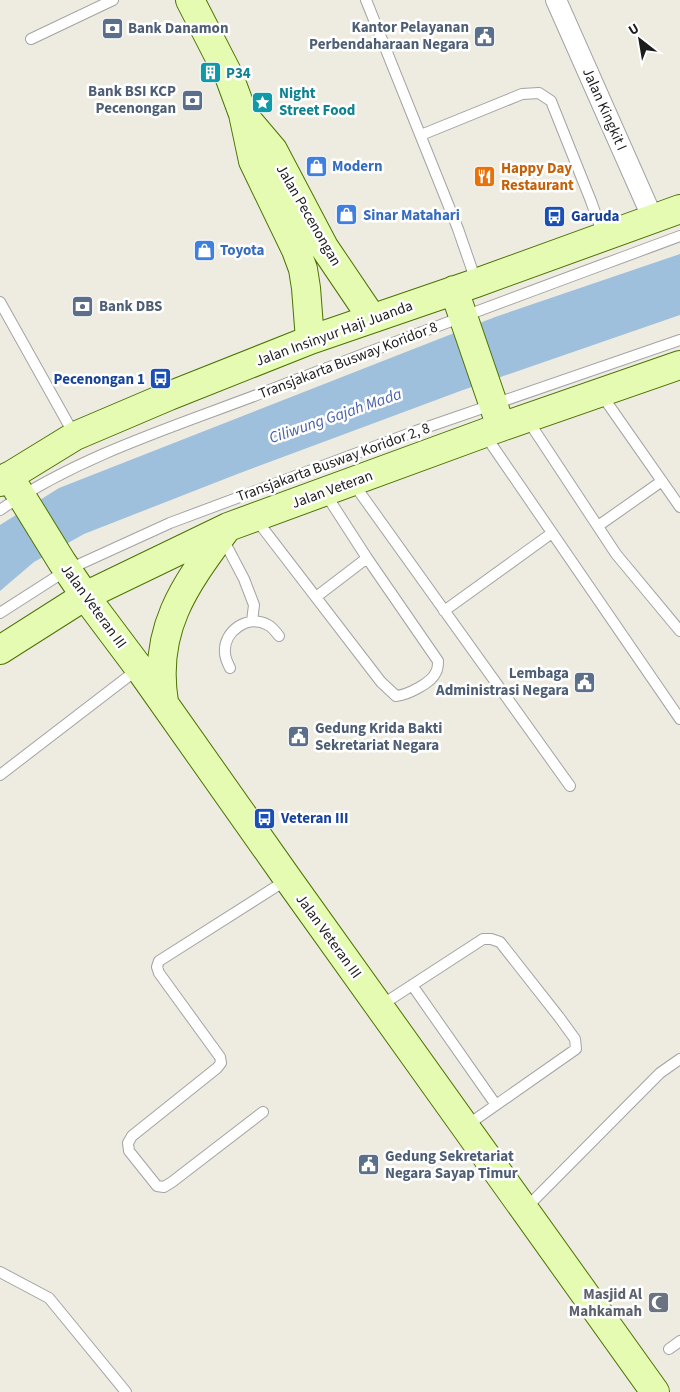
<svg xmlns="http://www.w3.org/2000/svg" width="680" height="1392" font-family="'Source Sans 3',sans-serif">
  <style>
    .water { fill: #9fc0dd }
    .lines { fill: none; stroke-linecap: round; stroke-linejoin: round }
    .lane-casing { stroke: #a3a3a3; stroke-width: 12 }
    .street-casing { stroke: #a3a3a3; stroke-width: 22 }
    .secondary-casing { stroke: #4c7302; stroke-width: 30 }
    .lane { stroke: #fff; stroke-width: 10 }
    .street { stroke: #fff; stroke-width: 20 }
    .secondary { stroke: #e5fbb2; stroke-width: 28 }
    .labels { text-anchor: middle; stroke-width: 5; stroke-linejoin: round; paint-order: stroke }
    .service-label { font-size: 15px; font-weight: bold; fill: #4e5e75; stroke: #fff; text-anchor: start }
    .culture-label { font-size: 15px; font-weight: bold; fill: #0d838f; stroke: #fff; text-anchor: start }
    .street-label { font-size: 15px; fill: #1c1c1c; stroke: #fff }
    .shop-label { font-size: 15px; font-weight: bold; fill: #366cbe; stroke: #fff; text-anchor: start }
    .food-label { font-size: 15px; font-weight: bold; fill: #c56008; stroke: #fff; text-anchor: start }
    .transit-label { font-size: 15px; font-weight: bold; fill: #164399; stroke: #fff; text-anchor: start }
    .worship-label { font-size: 15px; font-weight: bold; fill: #5b616d; stroke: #fff; text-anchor: end }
    .water-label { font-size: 16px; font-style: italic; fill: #4761ad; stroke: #fff }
  </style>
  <rect width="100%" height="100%" fill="#eeece1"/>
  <path class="water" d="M680,254V315L463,390L240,473L84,534L34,562L0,591V525L59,488L495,317Z"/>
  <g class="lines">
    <defs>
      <path id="lane" d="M366,0L458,229L476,281
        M31,39L113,0
        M421,135L522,94L539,93L551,101L591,201L603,235
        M0,302L75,436
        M601,394L680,507
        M527,419L616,554L680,631
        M485,435L680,719
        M353,483L570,786
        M0,510C79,456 173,427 262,393C401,339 540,288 680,236
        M255,518L381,682L396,696C407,695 432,683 436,672C438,669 438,664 438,661L367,558L325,493
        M598,526L662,481
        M223,539L244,579L254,605L252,621
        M316,597L367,558
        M444,611L552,533
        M0,613L67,570L170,523L416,431L680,340
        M230,668C228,664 225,658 225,653C223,631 248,614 268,625C272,627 276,632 279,636
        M0,775L138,669
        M412,985L496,1105
        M380,1006L483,939H491L500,942L559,1017L575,1039L576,1049L466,1126
        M263,1112L172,1182L164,1187L157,1186L129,1151L128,1143L132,1136L217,1068L221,1063L220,1057L159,973L157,967L159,961L288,879
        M525,1209L660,1073L680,1059
        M0,1272L49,1298L126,1392
        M669,1349L680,1341"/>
      <path id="street" d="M556,0L653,219"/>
      <path id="secondary" d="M190,0L229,76L243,114L253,161L296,250L303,269L306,288L310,340
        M245,117L273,150L324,247L372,318
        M454,290L501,427
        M9,476L62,562L85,596L139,668L288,879L655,1392
        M0,482L75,436L169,396L310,340L476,283L680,209
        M0,650L85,596L228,527L501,427L680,365
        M164,702C152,628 186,584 227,528"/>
    </defs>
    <use href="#lane" class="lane-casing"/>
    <use href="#street" class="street-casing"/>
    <use href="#secondary" class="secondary-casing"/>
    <use href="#lane" class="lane"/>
    <use href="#street" class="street"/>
    <use href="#secondary" class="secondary"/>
  </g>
  <defs>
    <symbol id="bank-square" viewBox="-11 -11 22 22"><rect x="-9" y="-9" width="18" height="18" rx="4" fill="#5c6f8a" stroke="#fff"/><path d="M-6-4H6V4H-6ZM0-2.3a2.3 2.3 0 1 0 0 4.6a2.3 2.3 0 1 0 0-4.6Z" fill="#fff"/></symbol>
    <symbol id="civic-square" viewBox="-11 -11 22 22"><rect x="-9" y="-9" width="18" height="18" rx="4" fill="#5c6f8a" stroke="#fff"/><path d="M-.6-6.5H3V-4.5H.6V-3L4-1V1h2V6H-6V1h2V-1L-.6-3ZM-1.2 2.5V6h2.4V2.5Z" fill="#fff"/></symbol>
    <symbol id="building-square" viewBox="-11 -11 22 22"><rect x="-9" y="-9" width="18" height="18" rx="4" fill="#0f9aa8" stroke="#fff"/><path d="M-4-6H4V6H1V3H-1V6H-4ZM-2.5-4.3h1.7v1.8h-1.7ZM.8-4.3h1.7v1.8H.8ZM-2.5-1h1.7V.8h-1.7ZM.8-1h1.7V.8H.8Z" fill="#fff"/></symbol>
    <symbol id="sight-square" viewBox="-11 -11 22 22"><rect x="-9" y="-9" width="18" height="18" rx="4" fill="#0f9aa8" stroke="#fff"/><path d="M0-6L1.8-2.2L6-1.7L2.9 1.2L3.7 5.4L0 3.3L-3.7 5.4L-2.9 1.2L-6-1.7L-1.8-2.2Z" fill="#fff"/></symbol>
    <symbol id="shop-square" viewBox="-11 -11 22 22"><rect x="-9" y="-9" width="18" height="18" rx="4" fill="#3f7fe0" stroke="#fff"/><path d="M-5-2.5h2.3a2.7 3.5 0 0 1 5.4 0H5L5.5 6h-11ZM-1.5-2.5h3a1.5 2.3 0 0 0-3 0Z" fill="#fff"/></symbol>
    <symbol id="restaurant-square" viewBox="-11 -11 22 22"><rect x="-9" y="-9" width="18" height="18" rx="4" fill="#e8710a" stroke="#fff"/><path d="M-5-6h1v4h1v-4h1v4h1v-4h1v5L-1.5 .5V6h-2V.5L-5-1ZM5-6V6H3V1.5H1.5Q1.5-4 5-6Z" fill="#fff"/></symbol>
    <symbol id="bus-square" viewBox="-11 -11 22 22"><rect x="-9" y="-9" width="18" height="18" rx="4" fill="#1a4fb4" stroke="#fff"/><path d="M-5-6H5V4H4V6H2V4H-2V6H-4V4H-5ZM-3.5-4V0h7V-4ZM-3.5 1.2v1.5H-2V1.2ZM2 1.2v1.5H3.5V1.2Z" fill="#fff"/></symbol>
    <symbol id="mosque-square" viewBox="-11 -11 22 22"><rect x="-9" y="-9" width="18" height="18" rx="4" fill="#6b7280" stroke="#fff"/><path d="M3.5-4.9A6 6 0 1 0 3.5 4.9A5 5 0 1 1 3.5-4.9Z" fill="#fff"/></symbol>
  </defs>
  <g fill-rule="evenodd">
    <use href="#bank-square" x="100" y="16" width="25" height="25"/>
    <use href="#civic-square" x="472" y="24" width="25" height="25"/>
    <use href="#building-square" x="198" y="60" width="25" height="25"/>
    <use href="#bank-square" x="180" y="88" width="25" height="25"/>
    <use href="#sight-square" x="250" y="90" width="25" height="25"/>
    <use href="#shop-square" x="304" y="154" width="25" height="25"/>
    <use href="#restaurant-square" x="472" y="164" width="25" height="25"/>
    <use href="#shop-square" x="334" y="202" width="25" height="25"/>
    <use href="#bus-square" x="542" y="204" width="25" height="25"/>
    <use href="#shop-square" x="192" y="238" width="25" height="25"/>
    <use href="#bank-square" x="70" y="294" width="25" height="25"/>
    <use href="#bus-square" x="148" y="366" width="25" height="25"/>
    <use href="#civic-square" x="572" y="670" width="25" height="25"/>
    <use href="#civic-square" x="286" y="724" width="25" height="25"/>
    <use href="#bus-square" x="252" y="806" width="25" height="25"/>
    <use href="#civic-square" x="356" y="1152" width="25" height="25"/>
    <use href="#mosque-square" x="646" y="1290" width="25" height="25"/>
  </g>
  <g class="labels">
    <g class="service-label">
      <text x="469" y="32" text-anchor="end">Kantor Pelayanan<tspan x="469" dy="17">Perbendaharaan Negara</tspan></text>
      <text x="128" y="33">Bank Danamon</text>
      <text x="176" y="96" text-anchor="end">Bank BSI KCP<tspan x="176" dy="17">Pecenongan</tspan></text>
      <text x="99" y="311">Bank DBS</text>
      <text x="569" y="678" text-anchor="end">Lembaga<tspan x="569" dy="17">Administrasi Negara</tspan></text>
      <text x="315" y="733">Gedung Krida Bakti<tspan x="315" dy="17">Sekretariat Negara</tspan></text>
      <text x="385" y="1161">Gedung Sekretariat<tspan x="385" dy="17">Negara Sayap Timur</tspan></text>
    </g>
    <g class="culture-label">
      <text x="226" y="78">P34</text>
      <text x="279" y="98">Night<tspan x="279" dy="17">Street Food</tspan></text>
    </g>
    <g class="street-label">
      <text transform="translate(605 109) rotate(66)" y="5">Jalan Kingkit I</text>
      <text transform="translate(309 215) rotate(60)" y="5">Jalan Pecenongan</text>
      <text transform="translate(334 333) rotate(-20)" y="5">Jalan Insinyur Haji Juanda</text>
      <text transform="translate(348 360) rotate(-21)" y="5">Transjakarta Busway Koridor 8</text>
      <text transform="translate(333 462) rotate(-20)" y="5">Transjakarta Busway Koridor 2, 8</text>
      <text transform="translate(332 489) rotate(-20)" y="5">Jalan Veteran</text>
      <text transform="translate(94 606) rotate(54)" y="5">Jalan Veteran III</text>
      <text transform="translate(329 936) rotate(54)" y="5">Jalan Veteran III</text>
    </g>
    <g class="shop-label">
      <text x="332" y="171">Modern</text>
      <text x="363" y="220">Sinar Matahari</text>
      <text x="220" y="255">Toyota</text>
    </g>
    <g class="food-label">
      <text x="501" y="173">Happy Day<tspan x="501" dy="17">Restaurant</tspan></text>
    </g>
    <g class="transit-label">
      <text x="571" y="221">Garuda</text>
      <text x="145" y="384" text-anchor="end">Pecenongan 1</text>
      <text x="281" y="823">Veteran III</text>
    </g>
    <g class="worship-label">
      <text x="642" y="1299">Masjid Al<tspan x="642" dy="17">Mahkamah</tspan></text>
    </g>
    <g class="water-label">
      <text transform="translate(335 415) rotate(-19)" y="6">Ciliwung Gajah Mada</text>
    </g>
  </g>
  <g transform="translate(640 40) rotate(329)" stroke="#ffffff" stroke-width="4" paint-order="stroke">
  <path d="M0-4L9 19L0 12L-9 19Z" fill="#1c1c1c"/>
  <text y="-8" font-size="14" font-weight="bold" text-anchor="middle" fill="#1c1c1c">U</text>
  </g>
</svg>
